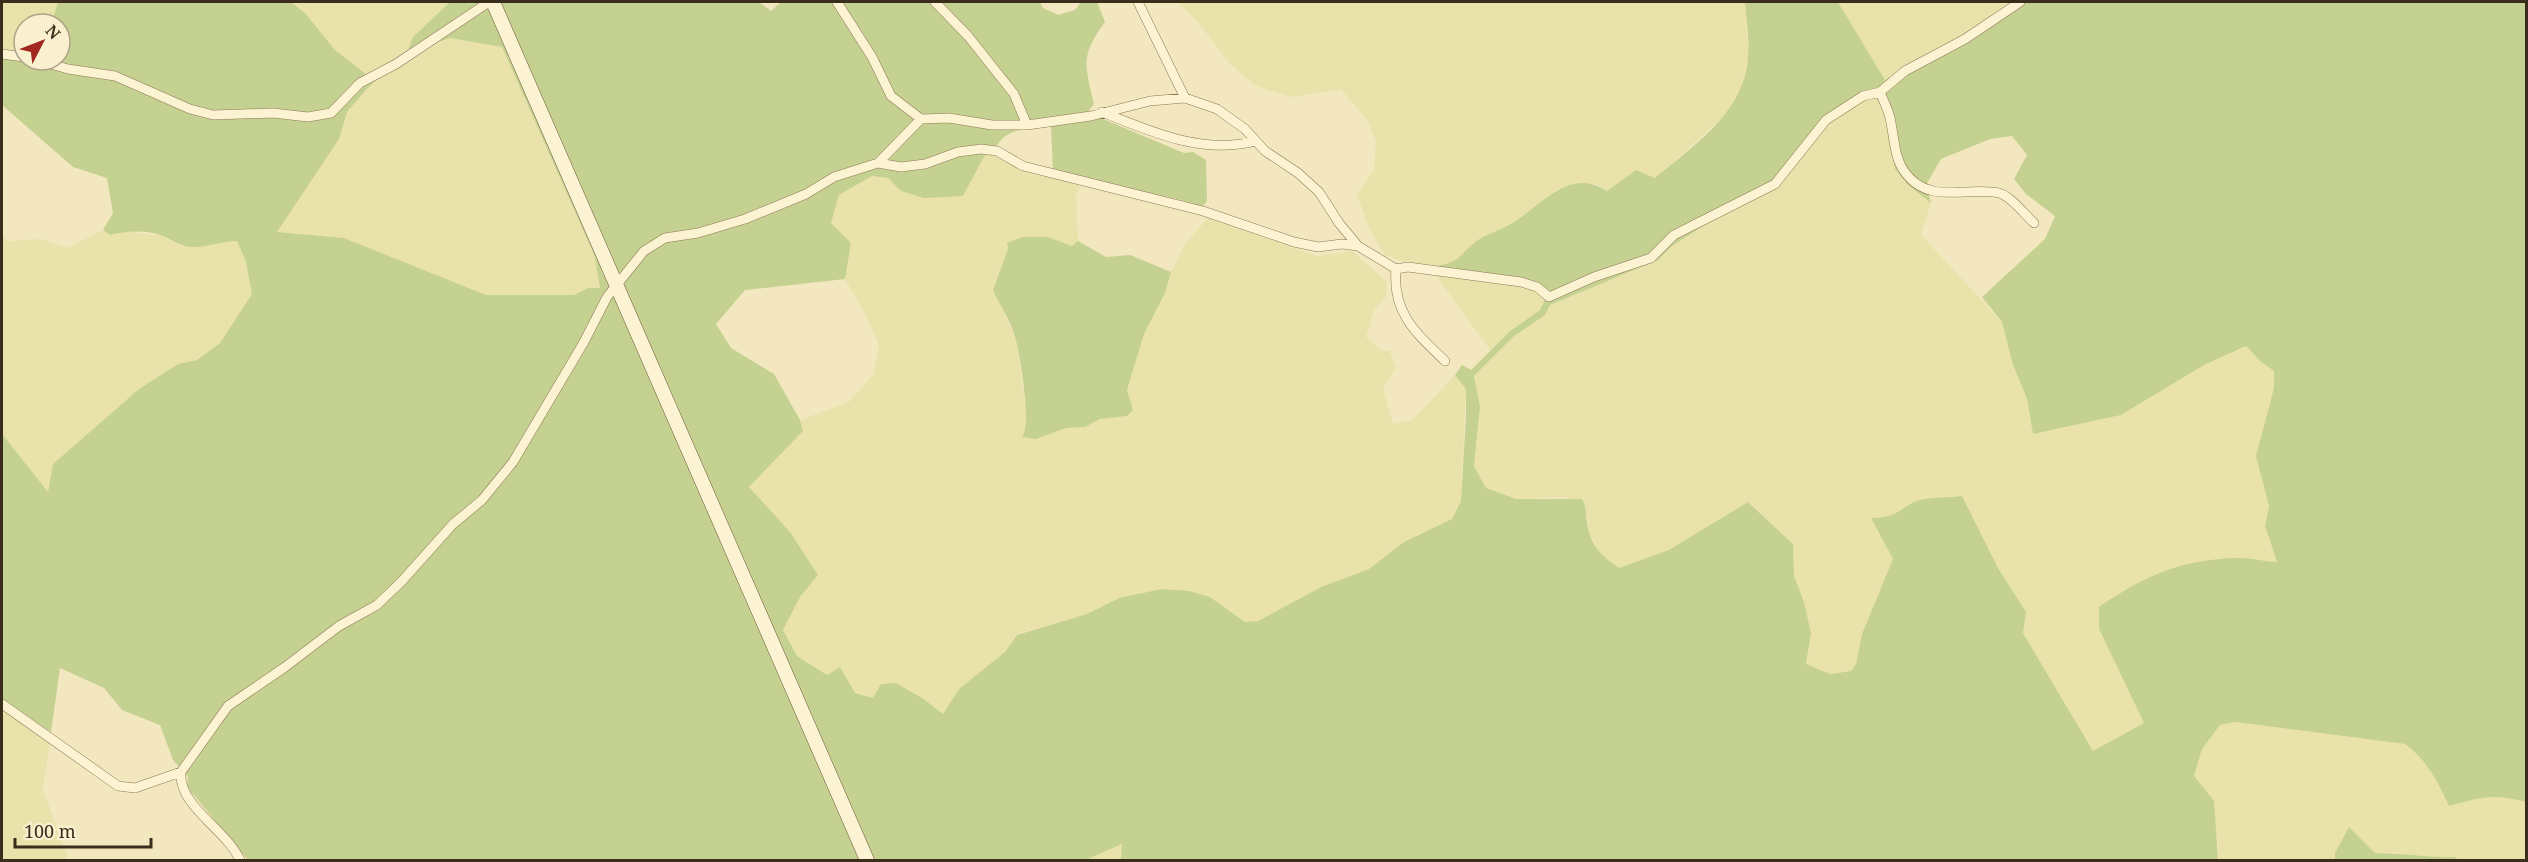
<svg xmlns="http://www.w3.org/2000/svg" width="2528" height="862" font-family="'Noto Serif',serif">
  <style>
    .farmland { fill: #e9e3ab }
    .green { fill: #c5d191; fill-rule: evenodd }
    .lines { fill: none; stroke-linecap: round; stroke-linejoin: round }
    .street-casing { stroke: #8d7755; stroke-width: 10 }
    .secondary-casing { stroke: #6e5838; stroke-width: 15 }
    .street { stroke: #fcf3d3; stroke-width: 9 }
    .secondary { stroke: #fcf3d3; stroke-width: 14 }
  </style>
  <rect width="100%" height="100%" fill="#f2e7be"/>
  <path class="farmland" d="M2,2H58L51,24H24V54L2,49Z
    M291,2H450L413,37L408,50L367,75L335,50L305,13Z
    M1178,2H1745L1749,58L1741,88L1729,112L1655,178L1636,170L1607,191L1597,184L1558,189L1511,224L1479,239L1454,263L1437,266L1401,261L1385,255L1370,230L1357,195L1374,170L1376,141L1368,121L1341,89L1292,97L1256,86L1229,63L1198,22Z
    M1838,2H2017L1885,80Z
    M450,38L502,47L595,257L600,288H588L575,295H485L344,238L277,232L339,139L347,112L365,91L378,78L398,69L435,43Z
    M1869,96L1880,101L1908,185L1931,203L1921,235L2002,322L2013,365L2027,399L2033,434L2121,415L2204,365L2247,346L2261,362L2274,371L2275,388L2257,456L2269,506L2265,526L2277,563L2238,557L2099,629L2144,723L2093,751L2023,633L2026,612L1998,568L1962,496L1940,500L1923,498L1888,519L1893,559L1862,634L1856,664L1851,671L1830,674L1806,664L1811,633L1804,602L1794,576L1793,544L1749,502L1669,550L1619,568L1603,558L1589,533L1585,504L1565,497L1516,499L1486,488L1474,466L1480,406L1474,376L1513,337L1545,315L1550,305L1658,260L1672,246L1733,207L1827,122Z
    M994,154L1033,175L1054,177L1076,183L1080,188L1076,195L1078,241L1072,246L1048,237L1008,249L993,289L1016,339L1025,406V434L1022,436L1036,439L1066,428L1085,427L1100,419L1127,416V390L1144,334L1165,293L1171,272L1185,244L1208,218L1317,256L1352,251L1387,282L1386,297L1374,310L1366,337L1381,350L1390,351L1396,368L1383,388L1393,424L1412,420L1455,375L1466,389L1461,501L1452,519L1404,542L1369,569L1321,587L1258,621L1245,622L1210,597L1119,598L1087,614L1017,634L1006,652L959,689L943,714L925,700L873,698L855,693L840,667L827,675L797,656L783,630L800,597L818,575L749,487L803,431L800,420L849,402L873,375L879,345L866,315L845,279L851,243L831,223L839,195L872,176L888,178L901,191L963,196L985,155Z
    M103,230L110,235L126,231L162,236L181,246L193,247L219,241H237L246,262L252,294L220,343L197,360L178,364L139,389L53,464L48,493L2,434V235L8,241L41,239L67,248Z
    M1435,274L1532,288L1545,299L1540,310L1509,332L1490,350Z
    M2,700L51,732L43,790L67,855L66,860H2Z
    M2235,722L2405,744L2416,752L2436,777L2449,806L2481,797L2501,795L2526,802V856L2524,860H2457L2456,857L2422,858L2397,853H2335V860H2218V842L2194,777L2202,749L2219,725Z
    M1123,844L1121,860H1086Z"/>
  <path class="green" d="M58,2H291L305,13L335,50L367,75L408,50L413,37L450,2H759L771,11L781,2H1040L1043,8L1058,15L1075,10L1081,2H1097L1105,22C1080,55 1085,66 1094,104L1088,112L1089,119H1103L1184,153L1193,152L1206,160L1207,201L1202,207C1173,195 1142,194 1112,186C1092,181 1074,175 1053,171L1051,126C1029,129 1000,127 994,154L985,155L963,196L924,198L901,191L888,178L872,176L839,195L831,223L851,243L845,279L745,290L716,324L731,348L774,374L800,420L803,431L749,487L790,532L818,575L800,597L783,630L797,656L827,675L840,667L855,693L873,698L881,684L896,683L925,700L943,714L959,689L1005,652L1017,635L1087,614L1119,598L1162,589L1189,591L1210,597L1245,622L1258,621L1321,587L1369,569L1404,542L1452,519L1461,501L1466,416V389L1455,375L1462,365L1471,370L1509,332L1540,310L1545,299L1532,288L1435,274L1437,266C1463,261 1459,254 1478,240C1488,233 1501,230 1511,224C1542,205 1569,166 1607,191L1636,170L1655,178C1693,146 1745,112 1748,57C1750,39 1746,20 1745,2H1838L1885,80L2017,2H2526V802C2493,793 2482,797 2449,806C2438,782 2427,760 2405,744L2235,722L2220,725L2202,749L2194,776L2214,801L2218,860H1121L1122,844L1086,860H248L187,787L188,777L173,760L160,725L122,710L104,688L60,668L51,732L2,700V434L48,492L53,464L139,389L178,364L197,360L220,343L252,294L246,262L237,241C220,241 205,248 190,247C180,246 174,241 165,237C148,229 126,231 110,235L103,230L113,213L107,178L73,167L2,105V49L24,60H60V24H51ZM450,38L502,47L595,257L600,288H588L574,295H486L344,238L277,232L339,139L347,112L365,91L378,78L398,69L435,43ZM1869,96L1880,101L1887,124L1895,169L1908,185L1931,203L1926,185L1941,159L1990,139L2012,136L2027,155L2014,179L2026,194L2055,216L2045,239L1982,297L2002,322L2013,365L2027,399L2033,434L2121,415L2204,365L2246,346L2261,362L2274,371V388L2256,456L2269,506L2265,526L2277,562C2263,562 2249,557 2235,558C2180,560 2144,576 2099,607V629L2144,723L2093,751L2023,633L2026,612L1998,568L1962,496C1949,498 1936,497 1924,499C1904,502 1901,519 1871,518L1893,559L1862,634L1856,664L1851,671L1830,674L1806,664L1811,633L1804,602L1794,576L1793,544L1748,502L1669,550L1619,568C1605,559 1593,548 1589,532C1585,521 1588,509 1582,499H1516L1486,488L1474,466L1480,406L1474,376L1513,337L1545,315L1550,305L1658,260L1672,246L1733,207L1777,186L1827,122Z
    M1022,237H1048L1072,246L1078,241L1106,257L1130,255L1171,272L1165,293L1144,334L1127,390L1133,410L1127,416L1100,419L1085,427L1066,428L1036,439L1022,437C1032,425 1020,357 1016,340C1012,323 1000,306 993,290L1008,249L1007,243Z
    M2349,827L2375,853C2403,853 2429,858 2456,857L2457,860H2335V853Z"/>
  <g class="lines">
    <defs>
      <path id="street" d="M837,2L872,57L891,96L921,119
        M935,2L968,36L1014,94L1027,125
        M1138,2L1185,98
        M2,54L24,57
        M37,60L68,69L115,76L190,109L213,115L273,113L308,117L331,113L360,83L396,64L489,2
        M1880,92C1883,100 1888,109 1890,118C1894,135 1894,157 1904,171C1928,206 1967,186 1999,193C2011,196 2025,215 2034,223
        M1102,112C1151,132 1203,155 1256,141
        M878,163L921,119L949,118L992,125H1027L1091,116L1150,101L1185,98L1217,109L1245,129L1265,151L1298,173L1319,192L1339,223L1358,246
        M1396,269C1392,313 1416,333 1445,361
        M2,704L118,786L135,788L181,772
        M240,860C226,829 178,806 181,772L228,706L285,667L339,626L377,605L402,581L453,524L482,500L513,462L584,342L607,297L644,251L665,238L698,233L745,219L806,194L834,177L878,163L901,167L925,164L958,152L981,149L997,151L1023,166L1203,211L1294,242L1318,247L1342,244L1358,246L1396,269L1408,267L1521,282L1537,287L1549,297L1594,277L1651,258L1674,235L1775,184L1826,120L1863,96L1880,92L1905,71L1965,39L2020,2"/>
      <path id="secondary" d="M493,2L867,860"/>
    </defs>
    <use href="#street" class="street-casing"/>
    <use href="#secondary" class="secondary-casing"/>
    <use href="#street" class="street"/>
    <use href="#secondary" class="secondary"/>
  </g>
  <rect width="2528" height="862" fill="none" stroke="#3b2d1b" stroke-width="6"/>
  <g transform="translate(42 42) rotate(48)"><circle r="28" fill="#f9f0cf" stroke="#ada287" stroke-width="1.5"/>
  <path d="M0-4.5L10 22L0 15L-10 22Z" fill="#a2281f"/>
  <text y="-9" font-size="16" font-weight="bold" text-anchor="middle" fill="#3b2d1b">N</text>
  </g>
  <path d="M15 838v9h136v-9" fill="none" stroke="#3b2d1b" stroke-width="3"/>
  <text x="24" y="838" font-size="18" fill="#3b2d1b" stroke="#f9f0cf" stroke-width="4.5" paint-order="stroke">100 m</text>
</svg>
